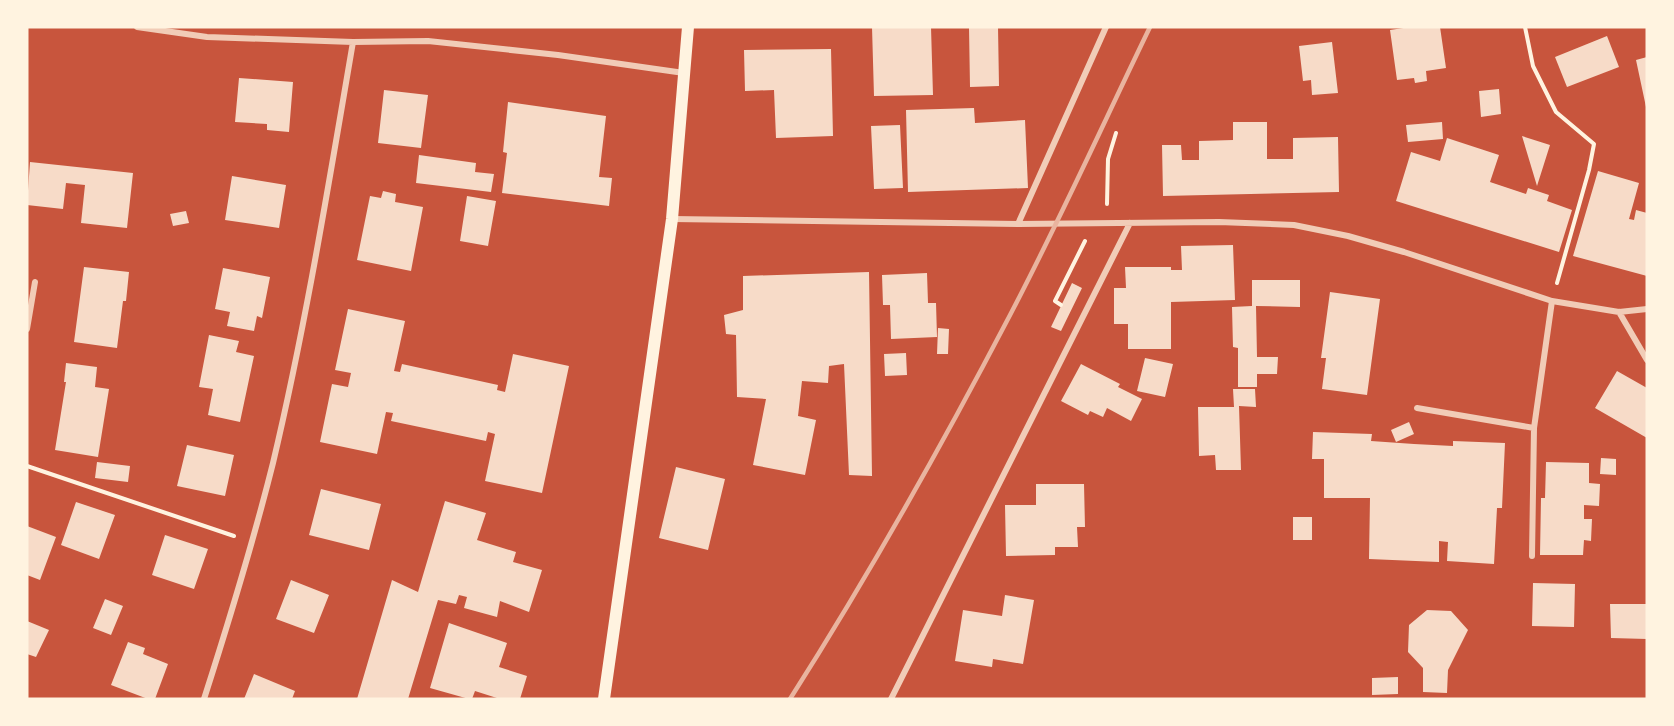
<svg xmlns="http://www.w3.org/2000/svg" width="1674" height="726" font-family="Signika,sans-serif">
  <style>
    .building { fill: #f7dbc8 }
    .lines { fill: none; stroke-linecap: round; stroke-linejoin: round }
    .path { stroke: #fff3e0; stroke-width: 4 }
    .minor { stroke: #f1ccb7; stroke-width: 6 }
    .secondary { stroke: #fff3e0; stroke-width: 12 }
    .rail { stroke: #e9b49f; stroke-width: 4.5 }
  </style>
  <rect width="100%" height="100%" fill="#c8553d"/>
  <path class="building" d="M872,27H931L933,95L874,96Z
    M969,27H998L999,86L970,87Z
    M1410,27H1440L1446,68L1426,71L1427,81L1415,83L1414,78L1397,80L1390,30Z
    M1607,36L1619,67L1567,87L1555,57Z
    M1332,42L1338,93L1312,95L1311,80L1303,81L1299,46Z
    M831,49L833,136L776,138L774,90L745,91L744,50Z
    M1647,57V107H1646L1636,60Z
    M239,78L293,82L289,132L267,130V124L235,122Z
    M1499,89L1501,114L1481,117L1479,91Z
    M384,90L428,95L421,148L378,143Z
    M508,102L606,116L599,177L612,178L609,206L502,193L507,153L503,152Z
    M974,108L975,123L1025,120L1028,188L908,192L906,110Z
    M1233,122H1267V159H1293V138L1338,137L1339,192L1163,196L1162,145H1181L1182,160H1199V141L1233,140Z
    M1442,122L1443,139L1408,142L1406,125Z
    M900,125L903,188L874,189L871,126Z
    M1522,136L1550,145L1537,186Z
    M1447,138L1499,155L1490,182L1526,194L1528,188L1549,195L1547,201L1572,210L1559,252L1396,201L1411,152L1440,161Z
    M419,155L476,163L475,172L494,174L491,192L416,183Z
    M30,162L133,173L127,228L81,223L85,185L66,183L63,209L27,205Z
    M1598,171L1639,183L1629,219L1634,220L1636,210L1647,213V276L1573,256Z
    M232,176L286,185L279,228L225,220Z
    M383,191L396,194L395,202L423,207L411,271L357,260L370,196L381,198Z
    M467,196L496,201L488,246L460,241Z
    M186,211L189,223L173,226L170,214Z
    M1233,245L1235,300L1171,302V349H1128V324H1114V288H1126L1125,267H1171V270H1182L1181,246Z
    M84,267L129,272L126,301H123L117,348L74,342Z
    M223,268L270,277L262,318L257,316L254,331L227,326L230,312L215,309Z
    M869,272L872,476L849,475L844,364L829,366L828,383L802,381L798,416L816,420L805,475L753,465L766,399L737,397L736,335L726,334L724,315L743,310V276Z
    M927,273L928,303H936L937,337L891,339L890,305H883L882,275Z
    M1252,280H1300V307L1256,306L1257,357H1278L1277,374H1257V387H1238V348L1233,347L1232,307L1252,306Z
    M1072,283L1082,288L1061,331L1051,327Z
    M1330,292L1380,299L1367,395L1322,389L1326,358H1321Z
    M348,309L405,321L394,371L400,372L402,364L498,385L497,390L505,392L513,354L569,366L542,493L485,481L495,434L488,432L486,441L391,421L393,413L386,412L377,454L320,442L332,384L348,387L351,373L335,370Z
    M938,328L949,329L948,354H937Z
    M209,335L239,341L236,352L254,356L240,422L208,415L213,389L199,387Z
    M906,353L907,375L885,376L884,354Z
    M1145,358L1173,364L1165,397L1137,391Z
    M66,363L97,367L95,387L109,389L98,457L55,450L66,382H64Z
    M1081,364L1120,384L1118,387L1142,399L1131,421L1107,408L1103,417L1090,411L1088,415L1061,401Z
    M1617,371L1647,388V438L1595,408Z
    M1233,389H1255L1256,407L1239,406L1241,470H1216L1215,455L1199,456L1198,407H1234Z
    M1409,422L1414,434L1396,442L1391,430Z
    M1313,432L1372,434L1371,441L1414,444L1453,446V441L1505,443L1502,508H1497L1494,564L1447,561L1448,542L1439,541V562L1369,559L1370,498H1324V459H1312Z
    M187,445L234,455L225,496L177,486Z
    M1601,458L1616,459V475L1600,474Z
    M97,462L130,466L128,482L95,478Z
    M1546,462L1589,463V483L1600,484L1599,506L1584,505V519H1592L1591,541L1584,540L1583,555H1540L1541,498H1545Z
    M676,467L725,479L708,550L659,538Z
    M1036,484H1084L1085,527H1077L1078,547H1055V555L1006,556L1005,505H1036Z
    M321,489L381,504L369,550L309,535Z
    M445,501L486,513L477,540L516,552L513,562L542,570L529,612L500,601L497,617L464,608L467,597L459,595L456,604L438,600L408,699H357L392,580L418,592Z
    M76,502L115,515L99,559L61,545Z
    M1293,517H1312V540H1293Z
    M27,526L56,537L40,580L27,575Z
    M165,535L208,549L194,589L152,575Z
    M291,580L329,595L314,633L276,619Z
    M1533,583L1575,584L1574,627L1532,626Z
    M1005,595L1034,600L1023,664L993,659L992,667L955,661L963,610L1002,616Z
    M105,599L123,606L111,635L93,628Z
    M1610,604H1647V639L1611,638Z
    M1427,610L1451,611L1468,630L1448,670L1447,693L1423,692V668L1408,652L1409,625Z
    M27,621L49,630L36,657L27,654Z
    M449,623L507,643L499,667L527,676L520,699H500L475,691L472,699H469L430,688Z
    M128,642L145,648L143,654L168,664L155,699H148L111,685Z
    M254,674L295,691L292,699H244Z
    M1398,677V694L1372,695V678Z"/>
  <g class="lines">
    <path class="path" d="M1525,27L1533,66L1556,112L1594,144L1589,170L1557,283
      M1107,204L1108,159L1116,133
      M1061,305L1055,301L1085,241
      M27,466L234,536"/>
    <path class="minor" d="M137,27L207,37L353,42L428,41L558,55L684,73
      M672,219L1018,224L1219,222L1294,225L1348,236L1404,252L1552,301L1619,312L1647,309
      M1018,224L1106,27
      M1619,312L1647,360
      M27,329L35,282
      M1417,408L1534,428
      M1532,556L1534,428L1552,301
      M204,699C229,621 253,543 273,463C306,324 329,182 353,42
      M891,699L1130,223"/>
    <path class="secondary" d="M604,699L672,219L688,27"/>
    <path class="rail" d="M790,699C869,575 941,447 1009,317C1059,222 1103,124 1150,27"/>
  </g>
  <rect width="1674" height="726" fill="none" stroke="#fff3e0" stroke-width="57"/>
</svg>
